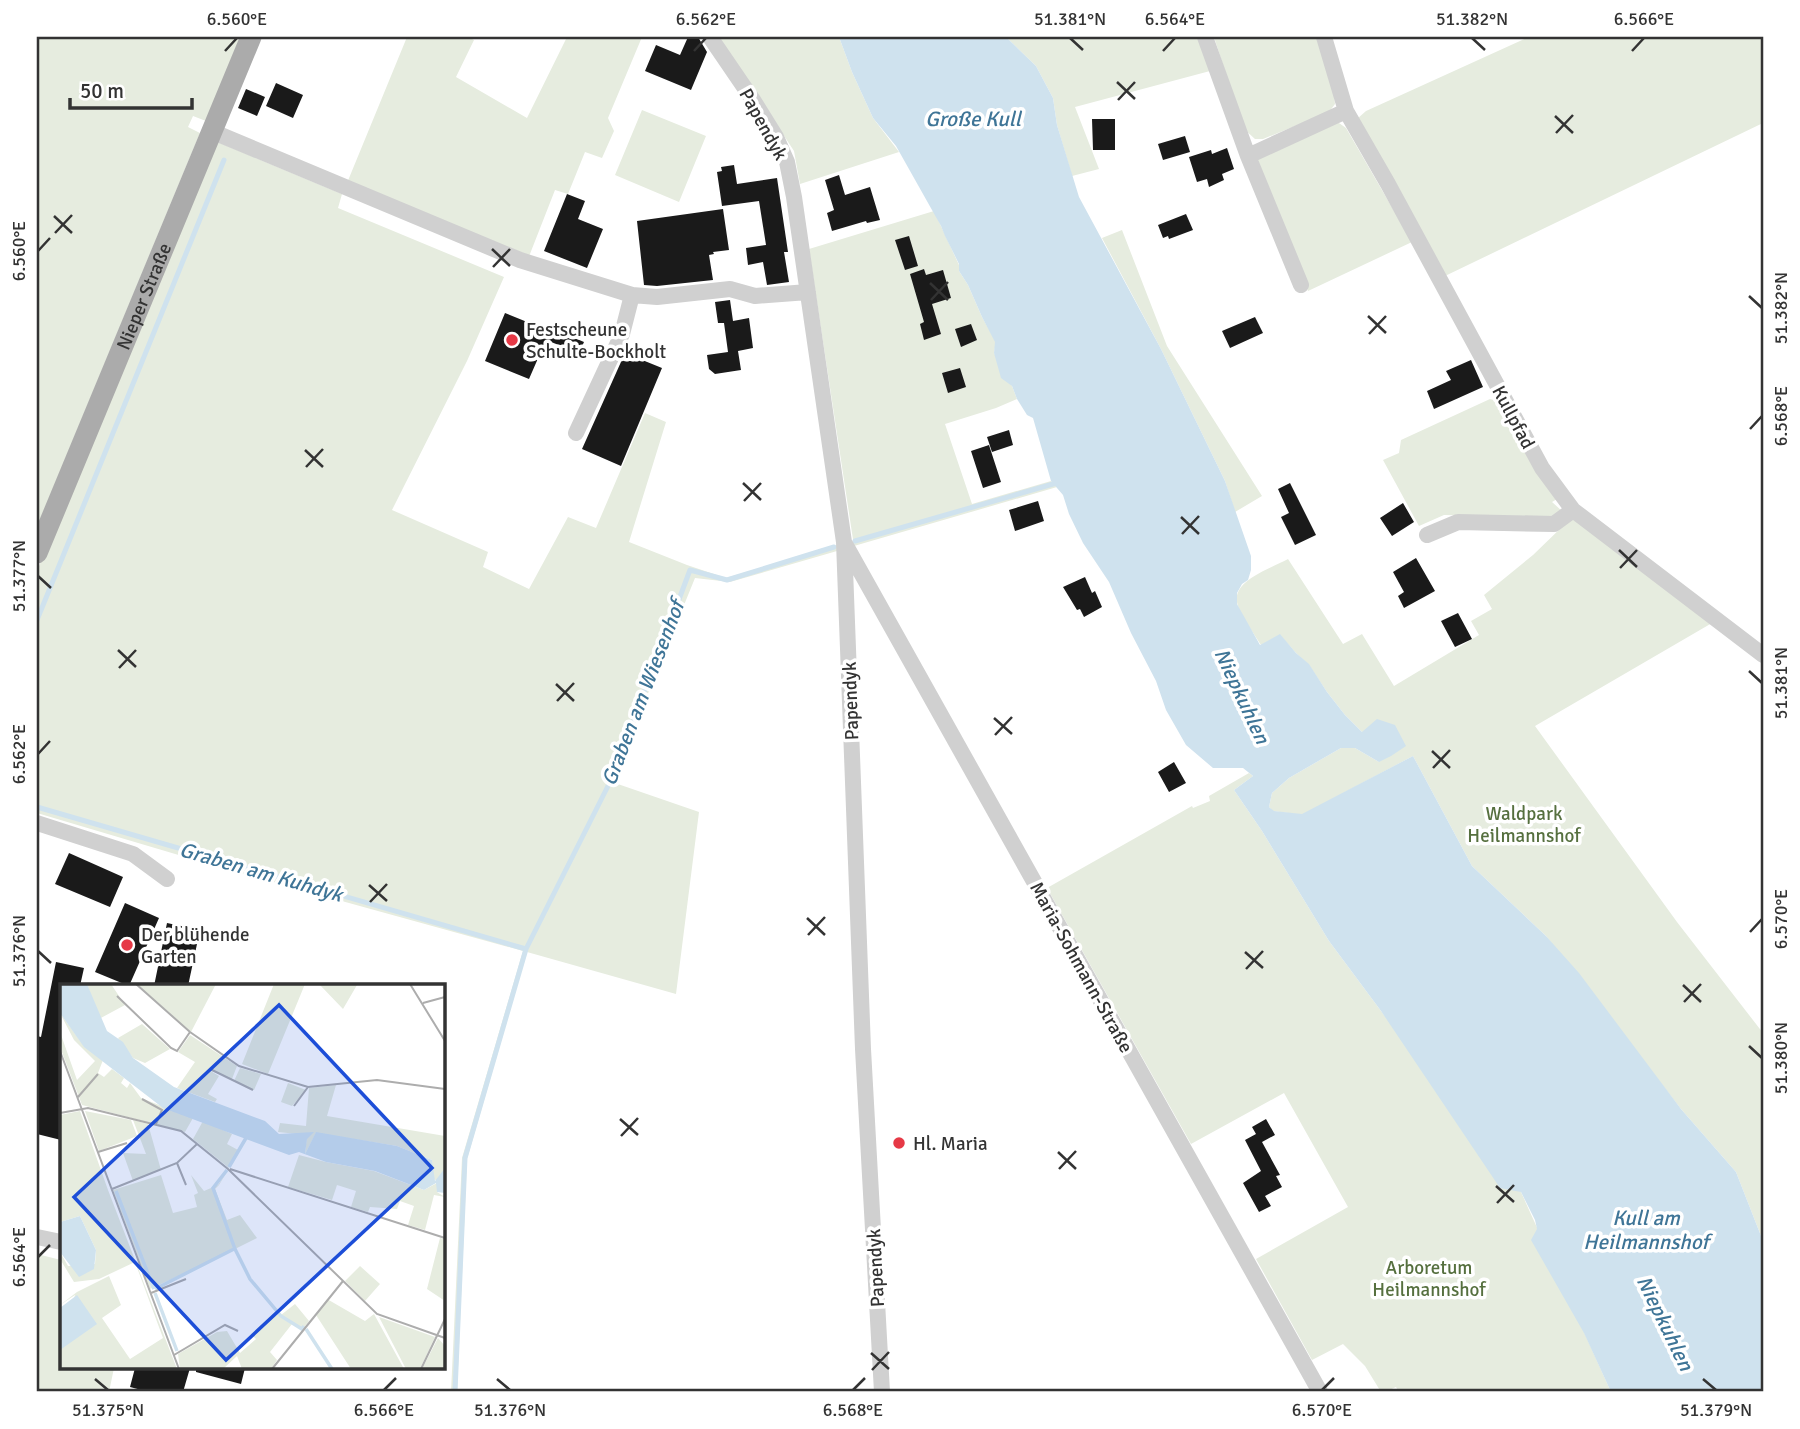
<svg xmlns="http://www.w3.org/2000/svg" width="1800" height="1429" font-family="Signika,sans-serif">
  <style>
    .green { fill: #e6ecdf }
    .water { fill: #cfe2ee }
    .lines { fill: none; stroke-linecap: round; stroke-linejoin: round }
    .stream { stroke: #cfe2ee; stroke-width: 5 }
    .building { fill: #1a1a1a }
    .minor { stroke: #d0d0d0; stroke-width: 16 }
    .major { stroke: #ababab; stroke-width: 21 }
    .ticks { fill: none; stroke: #333; stroke-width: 2.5 }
    .poi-dot { fill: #e63946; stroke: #fff; stroke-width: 2.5 }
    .labels { text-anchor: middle; stroke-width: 7; stroke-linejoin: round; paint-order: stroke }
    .street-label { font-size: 19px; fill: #333; stroke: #fff }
    .poi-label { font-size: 19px; fill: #333; stroke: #fff; text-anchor: start }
    .park-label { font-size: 19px; fill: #56703f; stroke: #fff }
    .water-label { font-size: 21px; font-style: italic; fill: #3f7597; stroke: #fff }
    .inset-river { fill: none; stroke: #cfe2ee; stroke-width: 3.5 }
    .inset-road { fill: none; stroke: #adadad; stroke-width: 2 }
    .view { fill: #1d4ed8; fill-opacity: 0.15; stroke: #1d4ed8; stroke-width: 3.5 }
    .inset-edge { fill: none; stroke: #333; stroke-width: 3.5 }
    .neatline { fill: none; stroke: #333; stroke-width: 2.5 }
    .ticks-label { font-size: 18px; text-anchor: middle; fill: #333 }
  </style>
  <rect width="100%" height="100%" fill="#fff"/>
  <path class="green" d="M37,37H240L206,121L193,116L188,127L200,133L37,527Z
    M407,37H468L474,40L456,77L527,118L567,37H642L608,118L614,131L602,158L585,152L568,194L555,190L528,259L347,183Z
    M719,37H839L852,72L873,118L899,152L800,184L794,151Z
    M1006,37H1199L1210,71L1075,107L1099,169L1072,176L1057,125L1053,98L1036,66Z
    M1214,37H1318L1334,94L1335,104L1329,112L1263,139H1255L1244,129Z
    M1529,37H1763V123L1445,276L1357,119L1366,111Z
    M642,110L706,136L679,202L615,175Z
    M1339,123L1346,128L1412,242L1308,291L1254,158L1327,124Z
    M215,141L342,194L338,208L504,277L467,361L392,510L488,552L483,567L529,589L568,517L596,528L645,413L666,422L629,542L687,565L726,578L837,545V551L730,582L695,578L612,782L699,812L676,994L527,952L467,1159L457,1392H451L462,1158L523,951L219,867L37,813V571Z
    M934,211L959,265V271L968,285L982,317L996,342L994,353L1012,386L1017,399L996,408L945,424L972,504L1051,481L1057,487L854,546L809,249Z
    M1122,230L1167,346L1262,496L1235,512L1225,481L1161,349L1102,238Z
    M1490,399L1499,401L1557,499L1552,502L1562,511L1552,517L1444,515L1419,526L1383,460L1399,453L1401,440Z
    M1573,519L1712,623L1535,726L1677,922L1763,1033V1241L1736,1172L1681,1109L1546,936L1472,866L1413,756L1302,815L1273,811L1269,807L1272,793L1289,778L1341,748H1355L1379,762L1362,732L1345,715L1327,692L1309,665L1296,653L1280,635L1261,645C1255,635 1238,612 1237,602C1233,580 1272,568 1288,559L1343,644L1362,634L1394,686L1479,635L1471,621L1492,609L1484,595L1533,555L1564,525Z
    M1249,773L1253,776L1234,790L1262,831L1329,941L1381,1011L1521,1192L1611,1392H1399L1396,1387L1385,1392H1381L1365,1366L1343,1344L1312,1360L1256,1259L1348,1207L1284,1093L1191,1144L1047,888L1192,806L1193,808L1210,801L1209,796Z
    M37,1254L61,1260V1368H114L109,1392H37Z"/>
  <path class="water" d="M839,37H1006L1036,66L1053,98L1057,125L1079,197L1161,349L1225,481L1251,556V570L1248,580L1242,584L1237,593V604L1260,645L1280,634L1296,653L1309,664L1327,692L1345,715L1362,732L1377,719L1395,725L1406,746L1391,756L1379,762L1355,748H1341L1289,778L1272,793L1269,807L1274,811L1302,814L1413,756L1472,866L1546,936L1579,973L1681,1109L1736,1172L1763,1241V1392H1611L1584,1333L1531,1240L1537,1229L1535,1220L1521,1192L1500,1188L1381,1011L1329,941L1262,831L1234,790L1253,776L1243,768H1213L1186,745L1166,710L1156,681L1131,633L1109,582L1083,543L1069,514L1063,495L1051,481L1033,418L1027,415L1017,399L1012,386L1001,378L994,353L995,342L982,317L968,285L959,271V264L945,236L941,226L896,146L873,118L852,72Z"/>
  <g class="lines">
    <path class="stream" d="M855,541L1060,482
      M37,620L224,160
      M37,807L526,949
      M455,1392L465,1158L526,949L612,778L690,570L727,580L834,547"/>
  </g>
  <path class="building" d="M688,37H698L707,52L691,90L645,71L656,45L680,55Z
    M276,83L303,95L293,118L266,106Z
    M246,89L265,97L257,116L238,108Z
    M1092,119H1115V150H1093Z
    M1185,136L1190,152L1163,160L1158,144Z
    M1227,148L1234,169L1222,174L1224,180L1209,187L1207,179L1197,182L1189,157L1211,150L1212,154Z
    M734,165L737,184L777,178L788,252H784L789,282L767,285L763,262L748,265L746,248L766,245L759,201L722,206L717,172L722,171L721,167Z
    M839,175L845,195L870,187L880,220L867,223L866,221L832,231L827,213L834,210L825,180Z
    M567,194L585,201L578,219L603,229L587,268L544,251Z
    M723,209L729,250L713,252L714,254L709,255L713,280L657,286L644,285L637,221Z
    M1186,214L1193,230L1169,239L1168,236L1163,238L1158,225Z
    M909,236L918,266L905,270L895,240Z
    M924,269L926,275L943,270L951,298L932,304L941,334L924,340L920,324L924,322L910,274Z
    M730,300L733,321L749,318L753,348L738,351L741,370L715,374L709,369L707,355L728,352L724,323H718L715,302Z
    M505,313L537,326L539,323L584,342L579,353L546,340L529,379L485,361Z
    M1255,317L1263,333L1230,348L1222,331Z
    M971,324L977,340L961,347L955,329Z
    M625,353L662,368L621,466L582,449Z
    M1471,360L1483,387L1434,409L1427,391L1451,380L1446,371Z
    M960,368L966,387L948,393L942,373Z
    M1009,430L1013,445L992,452L987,437Z
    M989,445L1001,482L983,488L971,451Z
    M1290,483L1316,535L1295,545L1281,517L1289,513L1278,489Z
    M1038,501L1044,521L1015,531L1009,510Z
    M1403,503L1414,522L1392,536L1380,518Z
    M1416,558L1435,591L1404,608L1398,596L1404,592L1393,572Z
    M1085,577L1092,593L1095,591L1102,607L1084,617L1080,609L1077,610L1063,587Z
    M1458,613L1472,639L1455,647L1441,621Z
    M1174,762L1186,783L1169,792L1158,772Z
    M69,853L123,877L110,907L55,884Z
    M125,903L159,918L129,986L95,972Z
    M167,923L200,930L188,986H154Z
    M56,962L84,968L80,986H61V1140L37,1134V1036L41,1037Z
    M1266,1119L1275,1135L1262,1142L1280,1175L1276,1176L1282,1187L1265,1196L1271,1206L1259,1212L1243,1183L1261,1171L1245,1140L1256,1134L1252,1127Z
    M135,1368H190L183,1392H149L130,1387Z
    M196,1368H245L241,1384L196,1372Z"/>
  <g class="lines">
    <path class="minor" d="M710,37L753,100L776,137L787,162L794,197L844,542L863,1049L882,1392
      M1205,37L1248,156L1301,285
      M1324,37L1346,111L1388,184L1542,468L1573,510L1763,655
      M211,131L520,260L632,295L657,297L730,289L755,296L808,292
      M1248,156L1346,111
      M576,433L622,334L632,295
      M1427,535L1458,522L1554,524L1573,510
      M845,544L1320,1392
      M37,823L133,854L167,879
      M37,1237L61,1242"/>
    <path class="major" id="s1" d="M37,553L251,37"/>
  </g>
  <path class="ticks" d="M1070,38L1083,50M1472,38L1485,50M225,51L237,38M694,51L706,38M1163,51L1175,38M1632,51L1644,38M1117,82L1135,99M1118,100L1135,82M1555,116L1573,133M1556,133L1573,115M54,216L72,233M55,233L72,215M492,249L510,266M38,251L50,238M493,267L510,249M930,283L948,300M1749,296L1762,308M931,300L948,282M1368,316L1386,333M1369,334L1386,316M1750,429L1762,416M305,450L323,467M306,467L323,449M743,483L761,500M744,501L761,483M1181,517L1199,534M1182,534L1199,516M1619,550L1637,567M1620,568L1637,550M38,576L51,588M118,650L136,667M119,668L136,650M1749,671L1762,683M556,684L574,701M557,701L574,683M994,718L1012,734M995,735L1012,717M1432,751L1450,768M38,754L50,741M1433,768L1450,750M369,885L387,901M370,902L387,884M807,918L825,935M1750,932L1762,919M808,935L825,917M38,951L51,963M1245,952L1263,968M1246,969L1263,951M1683,985L1701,1002M1684,1002L1701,984M1749,1046L1762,1058M620,1119L638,1135M621,1136L638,1118M1058,1152L1076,1169M1059,1169L1076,1151M1496,1186L1514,1202M1497,1203L1514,1185M38,1257L50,1245M871,1353L889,1369M872,1370L889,1352M95,1379L108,1390M497,1379L510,1390M1703,1379L1716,1390M384,1390L396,1378M853,1390L865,1378M1322,1390L1334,1378"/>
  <g class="poi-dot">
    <circle cx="512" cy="340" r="7"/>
    <circle cx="127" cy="945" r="7"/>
    <circle cx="899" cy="1143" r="7"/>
  </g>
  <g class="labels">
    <g class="street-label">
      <text transform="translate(764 124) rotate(61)" y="7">Papendyk</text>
      <text dy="7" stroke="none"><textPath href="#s1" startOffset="278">Nieper Straße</textPath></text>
      <text transform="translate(1514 417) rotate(62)" y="7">Kullpfad</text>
      <text transform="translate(850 701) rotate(-92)" y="7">Papendyk</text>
      <text transform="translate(1082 967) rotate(61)" y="7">Maria-Sohmann-Straße</text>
      <text transform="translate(875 1268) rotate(-93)" y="7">Papendyk</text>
    </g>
    <g class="poi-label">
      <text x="526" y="336">Festscheune<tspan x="526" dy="22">Schulte-Bockholt</tspan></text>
      <text x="141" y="941">Der blühende<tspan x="141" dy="22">Garten</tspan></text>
      <text x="913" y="1150">Hl. Maria</text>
    </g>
    <g class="park-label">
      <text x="1524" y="820">Waldpark<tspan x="1524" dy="22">Heilmannshof</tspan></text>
      <text x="1429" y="1274">Arboretum<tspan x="1429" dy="22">Heilmannshof</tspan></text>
    </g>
    <g class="water-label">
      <text x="973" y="126">Große Kull</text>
      <text transform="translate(643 693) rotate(-69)" y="7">Graben am Wiesenhof</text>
      <text transform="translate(1242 696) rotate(65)" y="7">Niepkuhlen</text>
      <text transform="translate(261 872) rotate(16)" y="7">Graben am Kuhdyk</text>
      <text x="1646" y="1225">Kull am<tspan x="1646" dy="24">Heilmannshof</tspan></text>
      <text transform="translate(1665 1323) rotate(64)" y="7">Niepkuhlen</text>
    </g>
  </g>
  <g transform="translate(60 984)">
    <rect width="385" height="385" fill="#fff"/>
    <path d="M51,0L65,21L39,35L27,0ZM77,0H156L131,48ZM214,0H245L208,90L182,80ZM259,0H297V1L283,25ZM0,29L24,62L43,76L38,89L44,93L52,85L64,94L61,99L67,104L70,99L81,114L133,134L125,148L22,121L0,63V48L17,96L35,77L14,56ZM82,40L110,65L85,79L73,74L58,54ZM130,51L177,82L172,95L149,86L159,92L148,110L157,115L155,118L117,104L135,78L118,68ZM180,84L201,90L194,106L174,97ZM228,99L246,106L232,122L221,118ZM276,101L267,132L385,152V184L378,197L373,195L372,176L337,162L256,149L245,170L247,151L218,148L220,139L246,142L249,104ZM20,127L48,206L117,385H0V366L15,311L0,321L17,308L49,292L61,321L42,334L70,375L103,354L75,278L39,295L14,298L0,275V268L8,282L35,280L36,266L20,232L0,238V131ZM25,127L71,136L77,152L39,167ZM73,136L88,140L101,186L73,197L63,169L86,170ZM143,137L172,150L167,160L178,166L186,156L169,184L133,155ZM240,168L239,171L266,178L314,187L364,206L377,199V208L385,213L374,211L365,246L348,241L354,222L340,217L337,225L310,223L308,228L291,223L296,207L277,201L272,216L228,203ZM168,186L159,201L155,205L167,236L180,231L197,254L175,265L191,295L221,331L235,320L249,337L242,346L232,340L210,368L217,376L211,385H182L177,372L163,385H120L118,370L157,348L167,347L180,369L196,355L191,350L216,327L190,296L175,266L90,305L53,206L101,191L113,229L137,223L134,211L138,209L131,191L144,207L158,201ZM380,254L385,255V317L367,305ZM300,282L320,300L305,317L285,297ZM267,315L305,337L314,330L344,385H291L256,331ZM319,333L375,353L360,385H346ZM378,354L385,362V385H362Z" fill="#e6ecdf"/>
    <path d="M0,0H27L47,47L63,58L73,74L114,103L205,137L219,150L254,148L247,155L245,170L256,148L337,162L372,176L375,197L385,184V209L377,208L376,199L364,206L315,187L266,178L239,168L229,171L103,124L24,63L0,29ZM20,232L36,266L34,285L19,293L0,268V238ZM17,311L37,340L0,366V324Z" fill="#cfe2ee"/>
    <path class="inset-river" d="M169,183L186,154M167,186L153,204L175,265L190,295L221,332L242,345L244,342M56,207L94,305M95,305L174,265M95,309L117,367M246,345L272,385"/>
    <path class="inset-road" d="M76,0L130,48L179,82L248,103L317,96L385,105M350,0L385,57M57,12L111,64L117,67L130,48M363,19L385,13M0,67L119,385M150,85L193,106M18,113L38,90M82,115L102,126L96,140M234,122L248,103M0,129L28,124L121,147L168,185L317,330L385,354M38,168L67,159M117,179L126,201M170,185L385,254M52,205L117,179L137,160M91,309L126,295M114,371L165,341L178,347M212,385L283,297M361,385L385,335"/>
    <path class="view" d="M219,21L372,184L166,376L14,213Z"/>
    <rect width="385" height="385" class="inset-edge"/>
  </g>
  <rect width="1800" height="1429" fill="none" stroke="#ffffff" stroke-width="77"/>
  <path d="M70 98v10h122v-10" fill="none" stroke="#333333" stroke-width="3.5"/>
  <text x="80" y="98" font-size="21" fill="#333333" stroke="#ffffff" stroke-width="5" paint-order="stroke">50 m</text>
  <rect x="38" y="38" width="1724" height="1352" class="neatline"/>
  <g class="ticks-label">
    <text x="237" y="25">6.560°E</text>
    <text x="706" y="25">6.562°E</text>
    <text x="1070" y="25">51.381°N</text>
    <text x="1175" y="25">6.564°E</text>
    <text x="1472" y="25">51.382°N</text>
    <text x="1644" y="25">6.566°E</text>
    <text transform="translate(19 251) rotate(-90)" y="6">6.560°E</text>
    <text transform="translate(1781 308) rotate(-90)" y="6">51.382°N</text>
    <text transform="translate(1781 416) rotate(-90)" y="6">6.568°E</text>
    <text transform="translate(19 576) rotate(-90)" y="6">51.377°N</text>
    <text transform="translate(1781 683) rotate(-90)" y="6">51.381°N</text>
    <text transform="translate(19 754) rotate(-90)" y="6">6.562°E</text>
    <text transform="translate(1781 919) rotate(-90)" y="6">6.570°E</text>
    <text transform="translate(19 951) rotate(-90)" y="6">51.376°N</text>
    <text transform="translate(1781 1058) rotate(-90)" y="6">51.380°N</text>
    <text transform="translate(19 1257) rotate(-90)" y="6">6.564°E</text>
    <text x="108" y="1416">51.375°N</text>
    <text x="384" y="1416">6.566°E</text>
    <text x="510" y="1416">51.376°N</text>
    <text x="853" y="1416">6.568°E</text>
    <text x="1322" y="1416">6.570°E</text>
    <text x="1716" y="1416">51.379°N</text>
  </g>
</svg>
